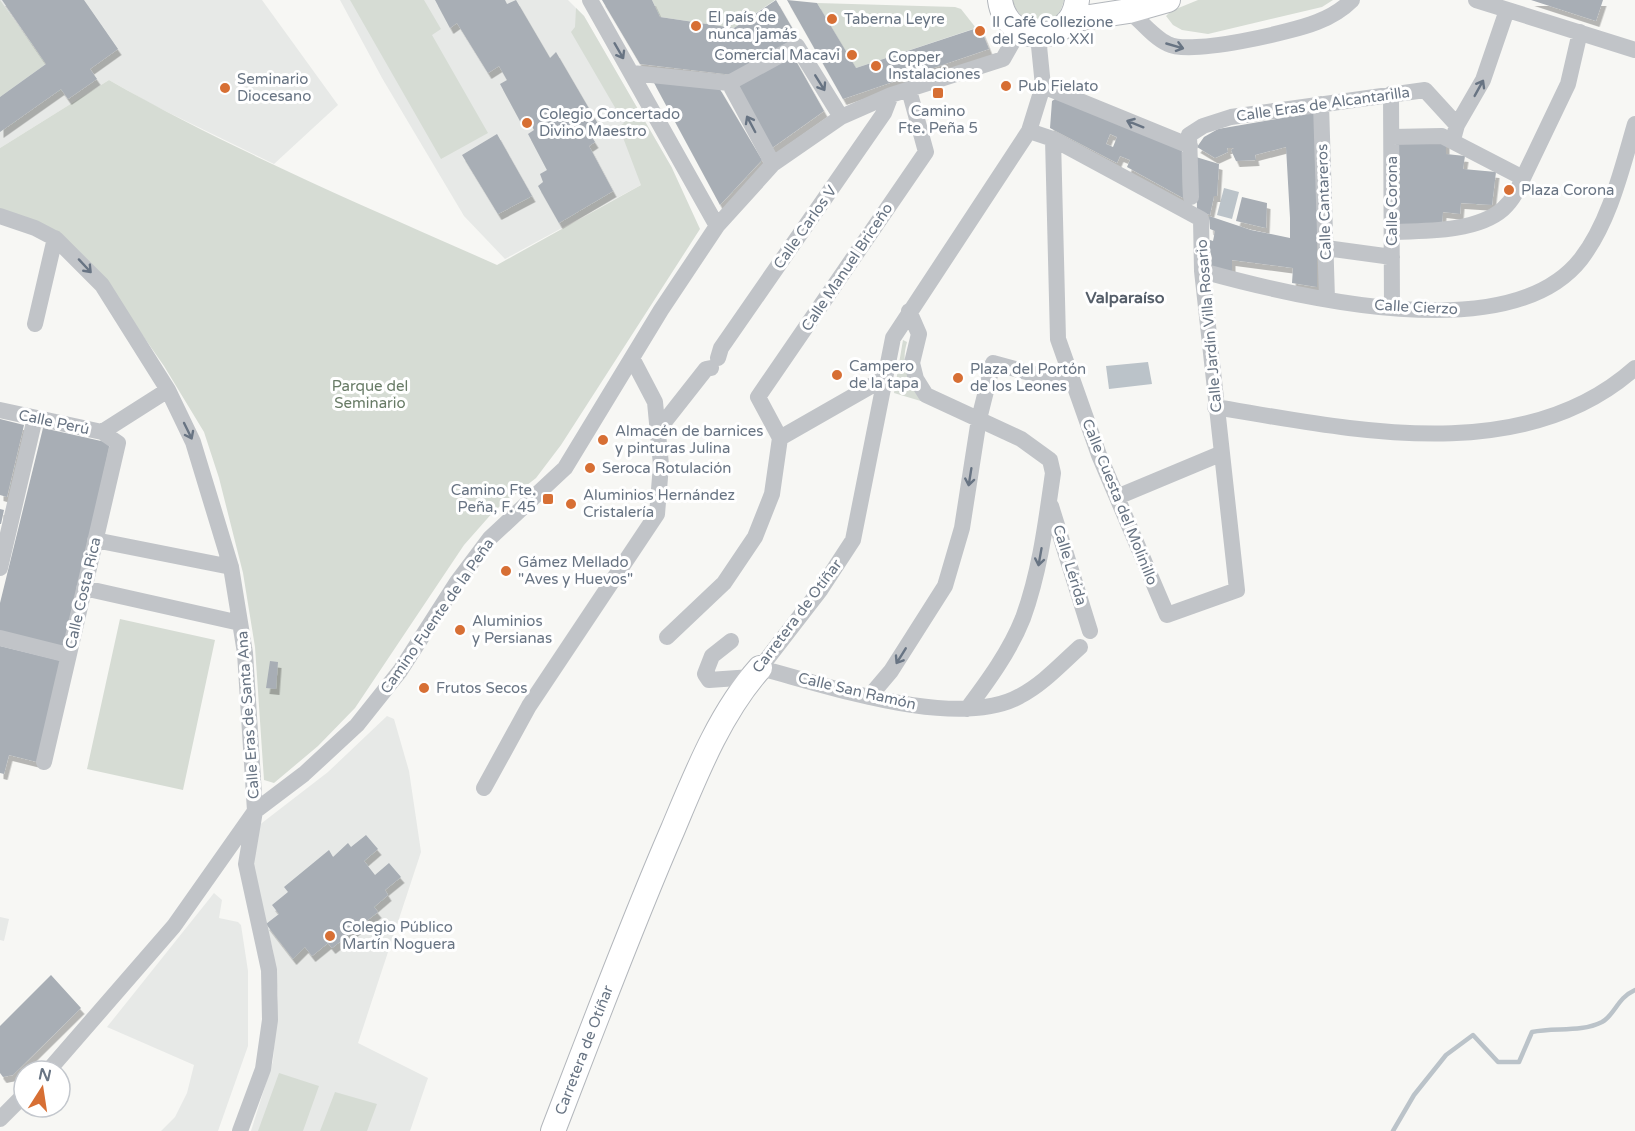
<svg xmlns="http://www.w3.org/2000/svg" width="1635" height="1131" font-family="'Varela Round',sans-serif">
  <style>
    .built { fill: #e7e9e7 }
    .green { fill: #d6dcd4 }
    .water { fill: #bbc3c9 }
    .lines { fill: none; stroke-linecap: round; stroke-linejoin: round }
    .stream { stroke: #bbc3c9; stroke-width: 4.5 }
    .building { fill: #a8aeb5; fill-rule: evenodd; filter: url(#shadow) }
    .secondary-casing { stroke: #b3b7bc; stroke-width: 26 }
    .street { stroke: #c1c4c8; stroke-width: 16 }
    .secondary { stroke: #fff; stroke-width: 24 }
    .oneway { stroke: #687483 }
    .poi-dot { fill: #d76f34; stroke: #fff; stroke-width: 2 }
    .labels { text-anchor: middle; stroke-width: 6; stroke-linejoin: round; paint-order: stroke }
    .poi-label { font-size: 15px; fill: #687483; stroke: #fff; text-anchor: start }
    .street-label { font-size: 15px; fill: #687483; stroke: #fff }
    .park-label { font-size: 15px; fill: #687b66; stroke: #fff }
    .neighbourhood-label { font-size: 16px; font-weight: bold; fill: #555e69; stroke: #fff }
  </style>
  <defs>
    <filter id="shadow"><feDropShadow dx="3.5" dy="6" stdDeviation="0" flood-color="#0004"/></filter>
  </defs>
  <rect width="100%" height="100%" fill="#f7f7f4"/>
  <path class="built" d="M0,0H262L338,105L274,164L155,106L109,80L0,148Z
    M340,0H568L584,16L672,168L505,259L464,216L382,78Z
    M387,716L394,719L409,771L421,852L358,1043L428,1078L410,1131H251L273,1061L278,995L273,950L251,866L258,826L328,772Z
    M214,893L222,900L219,918L238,922L241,925L248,971V1046L218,1131H161L175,1117L187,1093L194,1065L107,1027Z
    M0,917L9,919L4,941L0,940Z"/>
  <path class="green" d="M0,0L46,64L0,97Z
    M350,0H424L441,29L432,35L488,133L441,159Z
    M652,0H775L734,28L660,17Z
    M1012,0H1064C1057,33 1022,29 1012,0Z
    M1198,0H1333L1322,7L1208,34L1182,30L1173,25L1166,16L1171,11Z
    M817,3L955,7L961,9L976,28L856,68Z
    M576,8L584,16L672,168L700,229L561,445L536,478L494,511L464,545L355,708L318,746L274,783L264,780L255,647L243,573L219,478L204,432L164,366L104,280L0,212V148L109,80C233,151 367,207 497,265L641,185L619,127L624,123L571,32L575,27Z
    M903,340L907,342C900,366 909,384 924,402L894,393Z
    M120,619L215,640L183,790L87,769Z
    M279,1073L319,1086L303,1131H258Z
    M335,1092L377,1104L367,1131H320Z"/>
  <path class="water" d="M1224,188L1239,192L1232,219L1217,215Z
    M1148,362L1152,384L1109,389L1106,366Z"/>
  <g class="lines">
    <path class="stream" d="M1393,1131L1414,1095L1446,1055L1473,1035L1498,1062H1519L1532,1032C1555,1027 1580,1033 1602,1022C1615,1015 1617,998 1635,990"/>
  </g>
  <path class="building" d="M2,0H84L118,49L90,69L97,79L68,99L61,89L0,132V97L46,64Z
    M435,0H505L507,4L516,0L550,58L556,52L598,124L588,131L595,142L589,146L613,191L559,223L538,186L543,182L540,174L547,170L528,134L534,130L527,116L520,121L500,84L507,80L499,66L488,73L457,23L450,28Z
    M602,0H652L660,17L734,28L776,0L798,38L733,75L640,64Z
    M787,0L817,3L856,68L980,27L989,49L843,99Z
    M1531,0H1603L1596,21Z
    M792,54L824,111L772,148L735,85Z
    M653,81L718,86L762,160L720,205Z
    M1058,97L1182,150L1183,198L1127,167L1130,160L1120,156L1117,163L1050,128L1052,101ZM1110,134L1117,137L1113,147L1106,144Z
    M1317,112V287L1292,283L1293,268L1232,260V272L1210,266L1212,258L1208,243L1210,240L1213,241L1215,231L1210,229L1209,216L1251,230L1290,238V218L1286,147L1255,155L1256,160L1236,161L1231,150L1234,148H1227L1228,152L1215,158L1197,147L1204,137L1218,129Z
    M497,134L532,196L498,214L462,155Z
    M1446,139V154L1465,156L1463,169L1496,172L1492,205L1461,203L1460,214L1443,212L1442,225H1397L1396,142Z
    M1196,157L1219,164L1217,196H1214L1210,215L1197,210Z
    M1242,197L1267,203L1266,228L1236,221Z
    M0,419L24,425L7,497L0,495Z
    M43,428L110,443L66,647L0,631V603Z
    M0,509L4,510L1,524H0Z
    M0,646L62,661L37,762L9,755L4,774L0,773Z
    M270,661L278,662L276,689L266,688Z
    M366,835L378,849L364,861L375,875L389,863L401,877L385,890L388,895L374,907L378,912L332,948L328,943L312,956L305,947L293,959L266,924L279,914L272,905L288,892L284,887L329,850L333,857L348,843L351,847Z
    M51,975L81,1008L13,1075L3,1077L0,1073V1026Z"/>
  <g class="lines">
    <defs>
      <path id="secondary" d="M1000,0C1006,46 1072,47 1077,0
        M1070,20L1129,11L1168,0
        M553,1131C592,1030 630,928 673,829C696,774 720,713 760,668"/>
    </defs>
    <use href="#secondary" class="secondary-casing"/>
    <path class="street" d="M590,0L717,226
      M1476,0L1635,50
      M1129,11C1141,21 1154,38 1168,44C1190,56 1292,32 1317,22C1330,17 1342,10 1352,0
      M1038,36L1043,86L1029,131L893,338L853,540L821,589L760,668C826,685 958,731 1020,696C1043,684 1061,664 1080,647
      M632,73L729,83L797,46L841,117
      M729,83L773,164
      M1043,86L1190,146
      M1391,94L1392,308
      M1321,104L1327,299
      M1029,131L1053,139L1201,219L1202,271L1237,590L1167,615L1099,455L1058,339L1053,139
      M1454,136L1457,125L1483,80L1507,10
      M1523,178L1568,84L1580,32
      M1191,197L1189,135L1203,126L1231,117L1425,90L1457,125
      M0,216L35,228L56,239L102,285L168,390L193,442L231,567L245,653L255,811L246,864L269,970L270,1020L263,1069L240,1131
      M1392,232C1425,231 1477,232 1503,209C1513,200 1518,189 1523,178L1442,136L1392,137
      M1326,248L1392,257
      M1202,271C1296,297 1510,350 1581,259C1610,221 1622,168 1635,124
      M909,311L919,334L912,363L916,379L926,395L1021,439L1050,460L1053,473C1046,522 1040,571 1023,618C1010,651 988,681 967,709
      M35,324L55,238
      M718,358L721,348L884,113L891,95
      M1215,407C1350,429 1522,469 1635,368
      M0,410L102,432L168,390
      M658,430L706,369L711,368
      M780,438L885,378
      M1117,497L1220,454
      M1051,506L1090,631
      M95,540L231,567
      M0,568L35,418
      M84,588L240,623
      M667,637L724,583L755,537L772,494L780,438L758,397L926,152L909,90
      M0,638L68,655
      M731,641L712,656L705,674L709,680L752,677
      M869,697L891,671L945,586L962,528L979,419L993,363L1045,377L1067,370
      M44,762L118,443L102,432
      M484,788L529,706L657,514L661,465L655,402L632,358
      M48,1071L174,926L255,811L304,774L357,725L400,671L457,582L490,538L565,468L661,310L717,226L773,164L841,117L891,95L1003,59L1019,31
      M0,1119L24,1095"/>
    <use href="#secondary" class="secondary"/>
  </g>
  <defs><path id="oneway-shaft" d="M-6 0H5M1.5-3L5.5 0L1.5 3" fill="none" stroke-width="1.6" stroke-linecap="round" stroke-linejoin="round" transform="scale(1.5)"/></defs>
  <g class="oneway">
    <use href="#oneway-shaft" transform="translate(1175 46) rotate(16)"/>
    <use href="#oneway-shaft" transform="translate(619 51) rotate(60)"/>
    <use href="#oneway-shaft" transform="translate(820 83) rotate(58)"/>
    <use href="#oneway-shaft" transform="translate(1479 88) rotate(-61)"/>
    <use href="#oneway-shaft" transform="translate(751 124) rotate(-118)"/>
    <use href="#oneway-shaft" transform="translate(1135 124) rotate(-158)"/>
    <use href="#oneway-shaft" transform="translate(85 266) rotate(47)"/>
    <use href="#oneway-shaft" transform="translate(188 431) rotate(64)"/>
    <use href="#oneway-shaft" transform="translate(970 477) rotate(99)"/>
    <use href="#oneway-shaft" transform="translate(1040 557) rotate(100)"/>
    <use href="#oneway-shaft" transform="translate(901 656) rotate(122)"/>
  </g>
  <g class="poi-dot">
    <circle cx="832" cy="19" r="6"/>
    <circle cx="696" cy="26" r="6"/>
    <circle cx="980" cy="31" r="6"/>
    <circle cx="852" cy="55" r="6"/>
    <circle cx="876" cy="66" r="6"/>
    <circle cx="1006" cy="86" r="6"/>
    <circle cx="225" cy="88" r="6"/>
    <rect x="932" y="87" width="12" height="12" rx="3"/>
    <circle cx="527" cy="123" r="6"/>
    <circle cx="1509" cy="190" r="6"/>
    <circle cx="837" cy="375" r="6"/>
    <circle cx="958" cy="378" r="6"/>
    <circle cx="603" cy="440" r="6"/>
    <circle cx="590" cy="468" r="6"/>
    <rect x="542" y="493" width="12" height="12" rx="3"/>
    <circle cx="571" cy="504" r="6"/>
    <circle cx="506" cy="571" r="6"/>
    <circle cx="460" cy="630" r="6"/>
    <circle cx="424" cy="688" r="6"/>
    <circle cx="330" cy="936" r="6"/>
  </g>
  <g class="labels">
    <g class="poi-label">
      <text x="708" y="22">El país de<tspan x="708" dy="17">nunca jamás</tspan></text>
      <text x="844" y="24">Taberna Leyre</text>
      <text x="992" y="27">Il Café Collezione<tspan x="992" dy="17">del Secolo XXI</tspan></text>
      <text x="840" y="60" text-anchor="end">Comercial Macavi</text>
      <text x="888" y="62">Copper<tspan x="888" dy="17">Instalaciones</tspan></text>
      <text x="237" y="84">Seminario<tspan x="237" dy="17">Diocesano</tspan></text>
      <text x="1018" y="91">Pub Fielato</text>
      <text x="938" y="116" text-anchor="middle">Camino<tspan x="938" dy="17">Fte. Peña 5</tspan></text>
      <text x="539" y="119">Colegio Concertado<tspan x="539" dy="17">Divino Maestro</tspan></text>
      <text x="1521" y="195">Plaza Corona</text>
      <text x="849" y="371">Campero<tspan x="849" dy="17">de la tapa</tspan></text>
      <text x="970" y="374">Plaza del Portón<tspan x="970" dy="17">de los Leones</tspan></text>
      <text x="615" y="436">Almacén de barnices<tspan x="615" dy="17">y pinturas Julina</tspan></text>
      <text x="602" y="473">Seroca Rotulación</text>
      <text x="536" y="495" text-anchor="end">Camino Fte.<tspan x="536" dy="17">Peña, F. 45</tspan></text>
      <text x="583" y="500">Aluminios Hernández<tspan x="583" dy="17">Cristalería</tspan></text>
      <text x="518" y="567">Gámez Mellado<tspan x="518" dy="17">"Aves y Huevos"</tspan></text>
      <text x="472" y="626">Aluminios<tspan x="472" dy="17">y Persianas</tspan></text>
      <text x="436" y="693">Frutos Secos</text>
      <text x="342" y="932">Colegio Público<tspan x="342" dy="17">Martín Noguera</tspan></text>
    </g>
    <g class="street-label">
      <text transform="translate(1323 104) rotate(-8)" y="5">Calle Eras de Alcantarilla</text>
      <text transform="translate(1392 201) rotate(-90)" y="5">Calle Corona</text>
      <text transform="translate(1324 202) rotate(-92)" y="5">Calle Cantareros</text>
      <text transform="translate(805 227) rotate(-55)" y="5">Calle Carlos V</text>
      <text transform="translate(847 267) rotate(-56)" y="5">Calle Manuel Briceño</text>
      <text transform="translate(1416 307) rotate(3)" y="5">Calle Cierzo</text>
      <text transform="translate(1209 326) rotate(-95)" y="5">Calle Jardín Villa Rosario</text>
      <text transform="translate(54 422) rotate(12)" y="5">Calle Perú</text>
      <text transform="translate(1120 502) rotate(68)" y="5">Calle Cuesta del Molinillo</text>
      <text transform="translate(1070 565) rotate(73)" y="5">Calle Lérida</text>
      <text transform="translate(83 593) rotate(-77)" y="5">Calle Costa Rica</text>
      <text transform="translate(437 616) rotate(-55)" y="5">Camino Fuente de la Peña</text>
      <text transform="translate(797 616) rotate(-53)" y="5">Carretera de Otíñar</text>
      <text transform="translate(857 691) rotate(13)" y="5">Calle San Ramón</text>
      <text transform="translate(248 715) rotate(-94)" y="5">Calle Eras de Santa Ana</text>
      <text transform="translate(584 1050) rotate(-69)" y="5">Carretera de Otíñar</text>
    </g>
    <g class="park-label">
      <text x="370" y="391">Parque del<tspan x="370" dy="17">Seminario</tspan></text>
    </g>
    <g class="neighbourhood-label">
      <text x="1125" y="303">Valparaíso</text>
    </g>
  </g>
  <g transform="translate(42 1089) rotate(12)"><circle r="28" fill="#ffffff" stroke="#c3c7cd" stroke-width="1.5"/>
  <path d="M0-4.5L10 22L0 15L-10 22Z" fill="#d76f34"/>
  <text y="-9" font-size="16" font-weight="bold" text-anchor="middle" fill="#687483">N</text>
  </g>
</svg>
